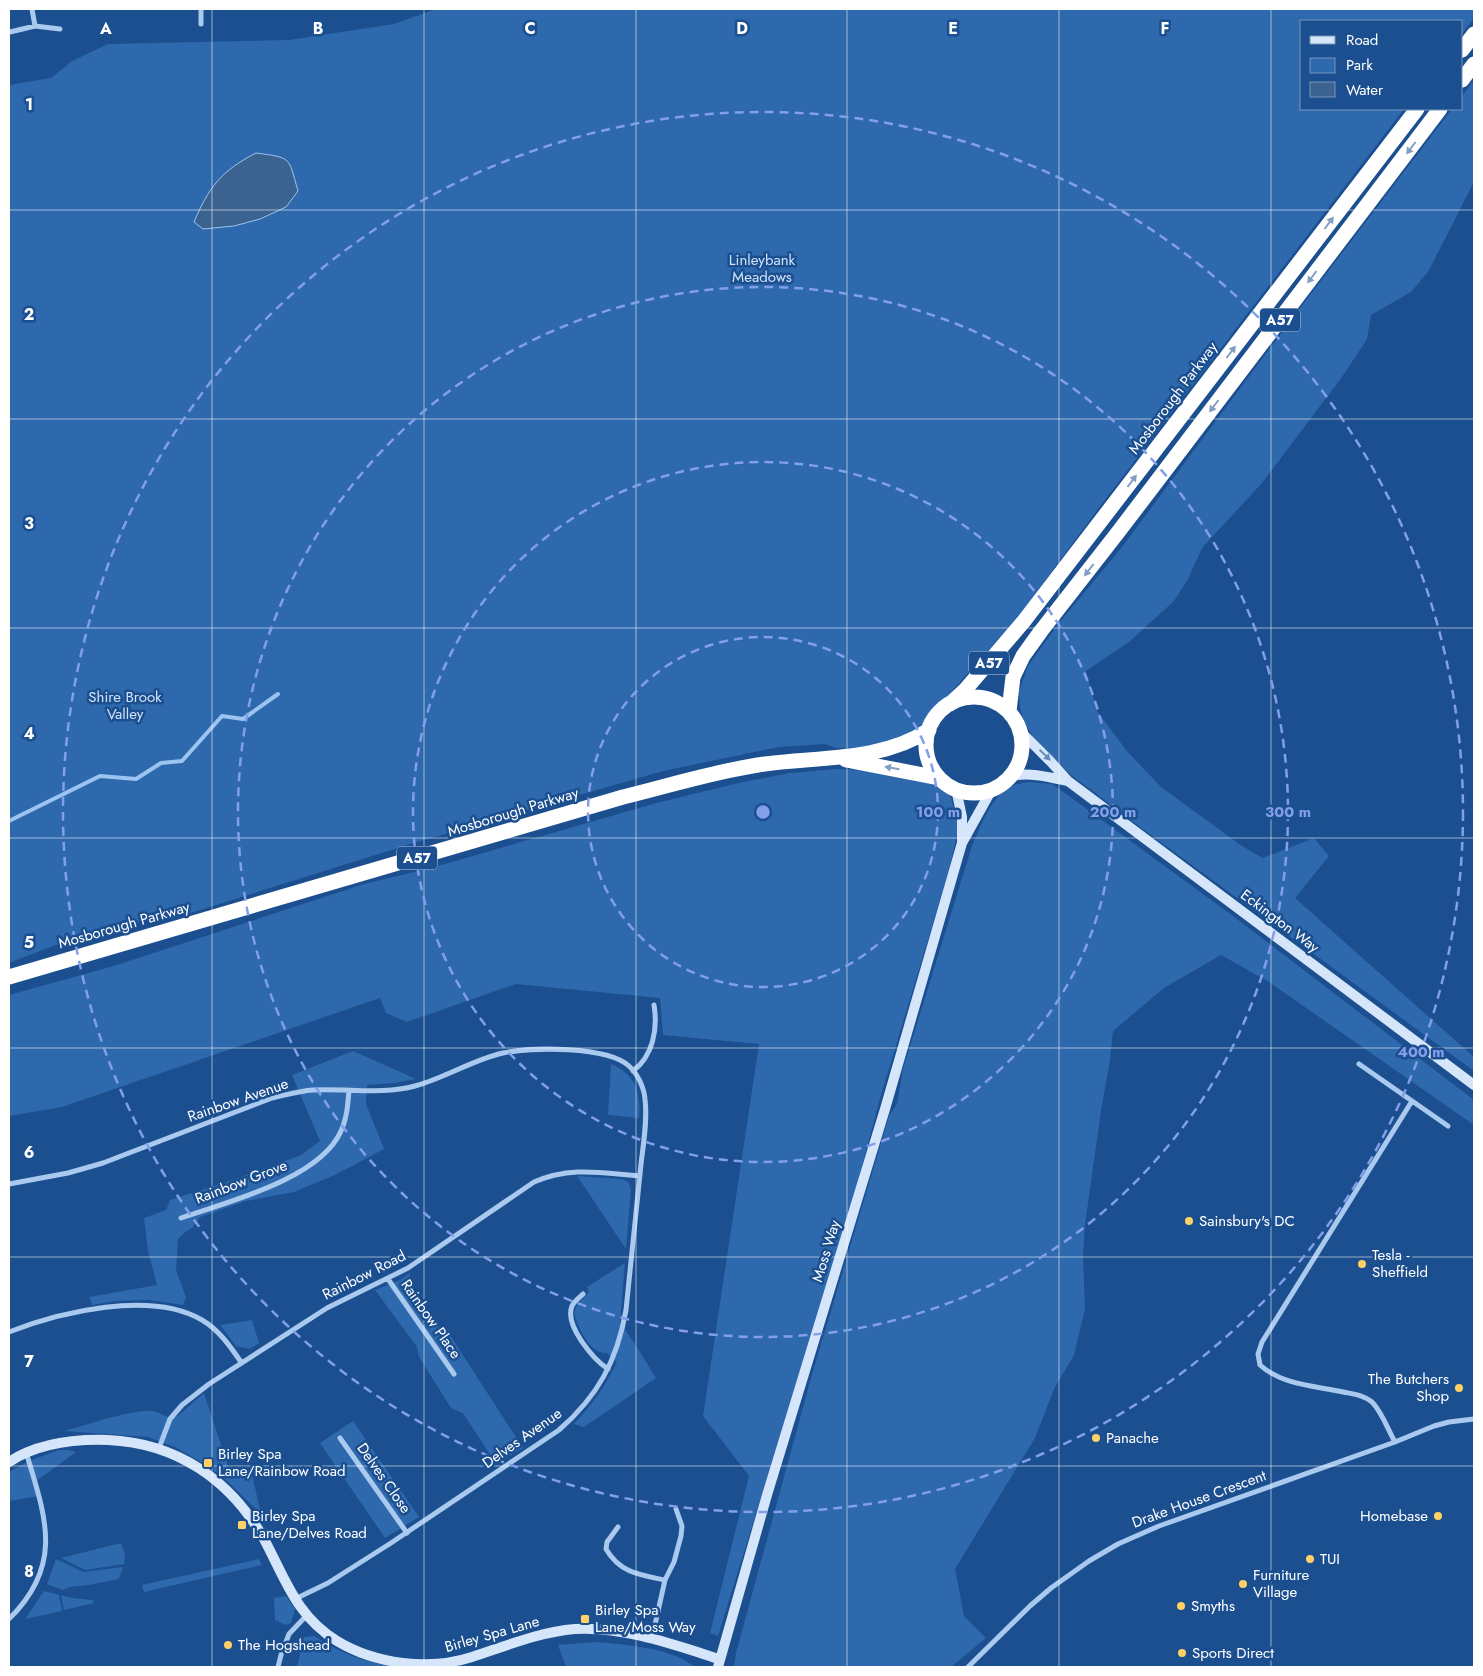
<svg xmlns="http://www.w3.org/2000/svg" width="1483" height="1676" font-family="Jost,sans-serif">
  <style>
    .green { fill: #2e69ad }
    .water { fill: #3c6290; stroke: #9cc4f0 }
    .lines { fill: none; stroke-linecap: round; stroke-linejoin: round }
    .stream { stroke: #9cc4f0; stroke-width: 4 }
    .street { stroke: #a9c9ee; stroke-width: 5 }
    .secondary { stroke: #d6e6fa; stroke-width: 10 }
    .highway { stroke: #fff; stroke-width: 15 }
    .oneway { fill: #829ec1 }
    .oneway2 { fill: #668bba }
    .grid { fill: none; stroke: #fff; stroke-width: 1; stroke-opacity: 0.55 }
    .ring { fill: none; stroke: #839eea; stroke-width: 2.5; stroke-dasharray: 9 6 }
    .poi-dot { fill: #ffd166; stroke: #1b4f8f; stroke-width: 2 }
    .labels { text-anchor: middle; stroke-width: 5; stroke-linejoin: round; paint-order: stroke }
    .shield { fill: #1b4f8f; stroke: #bbcadd; stroke-width: 1 }
    .shield-label { font-size: 14px; font-weight: bold; fill: #fff }
    .park-label { font-size: 15px; fill: #cfe3fa; stroke: #1b4f8f }
    .street-label { font-size: 15px; fill: #fff; stroke: #1b4f8f }
    .poi-label { font-size: 15px; fill: #fff; stroke: #1b4f8f; text-anchor: start }
    .grid-label { font-size: 16px; text-anchor: middle; font-weight: bold; fill: #fff; stroke: #1b4f8f; stroke-width: 5; stroke-linejoin: round; paint-order: stroke }
    .centre { fill: #839eea; stroke: #1b4f8f; stroke-width: 2.5 }
    .ring-label { font-size: 15px; text-anchor: middle; font-weight: bold; fill: #839eea; stroke: #1b4f8f; stroke-width: 5; stroke-linejoin: round; paint-order: stroke }
  </style>
  <rect width="100%" height="100%" fill="#1b4f8f"/>
  <path class="green" d="M436,9H1474V18L1462,34V21H1302V109H1404L1101,505L1018,617L920,727L911,733L887,743L852,748H836L825,744L779,747L663,771L414,843L168,920L110,924L9,963V85L51,78L72,61L108,44L289,40L394,24Z
    M1474,80V182L1428,272L1411,292L1371,315L1367,339L1342,377L1262,483L1202,548L1187,581L1173,602L1129,642L1086,671L1097,711L1126,750L1161,787L1242,846L1263,858L1314,838L1329,856L1295,898L1474,1057V1071L1144,830L1070,774L1033,737L1024,721L1020,708L1019,691L1028,666L1059,623L1122,547L1291,320L1452,109H1462V96Z
    M836,769L865,770L935,782L950,794L958,822V832L948,873L879,1102L853,1200L718,1636L710,1633L749,1476L703,1416L759,1044L663,1035L660,998L516,984L407,1022L386,1013L380,998L62,1107L9,1116V995L117,965L364,884L431,868L653,804L738,783L790,773Z
    M1029,782L1052,784L1069,796L1233,916L1474,1100V1125L1269,982L1221,955L1164,988L1113,1031L1110,1060L1101,1111L1085,1225L1083,1255L1085,1309L1074,1355L1054,1389L1035,1438L955,1569L964,1616L986,1638L951,1667H734L736,1653L811,1378L889,1116L897,1104L903,1069L972,846C981,826 990,798 1010,787C1015,784 1024,783 1029,782Z
    M353,1051L416,1079L394,1083L367,1085L366,1104L384,1149L335,1175L294,1192L246,1201L200,1217L192,1228L185,1232L178,1239L176,1270L186,1297L183,1305L149,1300L116,1301L92,1305L89,1297L157,1285L148,1251L144,1218L166,1210L170,1200L230,1181L301,1155L320,1141L292,1075Z
    M611,1064C636,1075 641,1092 639,1118L608,1115Z
    M577,1176L622,1179L628,1182L631,1189L626,1249Z
    M625,1263L620,1323L633,1341L656,1378L584,1427L574,1424C593,1404 605,1386 617,1362L607,1353C590,1355 578,1327 574,1313L577,1305L589,1292L587,1287Z
    M410,1273V1284L440,1328L450,1335L523,1448L496,1464L463,1413L451,1408L419,1357L417,1347L375,1290L400,1280Z
    M252,1320L259,1343L250,1349L236,1346L220,1325Z
    M204,1393L231,1475L251,1470L261,1514L226,1480L201,1462L175,1447L148,1437L64,1431C84,1426 132,1409 152,1411C158,1412 165,1415 170,1419L179,1415Z
    M353,1421L419,1517L385,1538L320,1443Z
    M59,1450H69L76,1452L35,1482L39,1496L9,1501V1472L29,1461Z
    M121,1543L125,1555L124,1564L85,1570L61,1558Z
    M56,1559L83,1572L123,1567L119,1579L89,1585L69,1587L63,1590L47,1584Z
    M259,1559L262,1565L144,1592L142,1585Z
    M44,1591L59,1595L62,1611L25,1619Z
    M61,1595L72,1598L93,1600L94,1603L64,1610Z
    M286,1596L295,1609L291,1623L286,1625L275,1620L274,1598Z
    M314,1636C345,1655 361,1661 396,1667H297L304,1637Z
    M595,1642C626,1645 670,1647 695,1667H566L558,1645Z"/>
  <path class="water" d="M256,153C292,158 288,156 298,191L286,207L260,219L234,226L203,229L194,222C209,187 221,171 256,153Z"/>
  <g class="lines">
    <path class="stream" d="M9,821L100,776L136,779L161,763L182,761L222,716L243,719L278,694"/>
    <path class="street" d="M32,9L35,26
      M201,9V24
      M10,32L35,26L60,29
      M1359,1064L1448,1126
      M633,1071C653,1056 658,1029 654,1005
      M9,1184L68,1173L103,1163L272,1098C286,1095 299,1091 313,1090C347,1088 382,1095 415,1086C445,1078 472,1060 503,1053C531,1047 607,1046 629,1066C637,1073 644,1087 645,1099C648,1123 642,1150 640,1174C635,1219 631,1265 626,1310C617,1361 598,1396 559,1430L391,1543L328,1583L295,1599
      M181,1218C227,1202 320,1179 341,1131C347,1118 348,1103 349,1090
      M388,1279L454,1374
      M583,1294C579,1298 574,1301 572,1306C564,1325 593,1359 608,1369
      M9,1332C60,1312 151,1290 202,1320C219,1330 230,1346 241,1362
      M340,1438L407,1533
      M1395,1442C1388,1430 1382,1412 1372,1402C1364,1395 1353,1394 1343,1392C1315,1386 1282,1385 1260,1365L1258,1354L1262,1342L1412,1101
      M159,1448L170,1419L182,1405L209,1384L327,1308L408,1268L534,1182C571,1166 601,1173 640,1176
      M618,1527L607,1542L606,1549C620,1573 640,1575 665,1580
      M9,1619C64,1565 46,1518 26,1452
      M652,1638L665,1580L674,1562L681,1536L682,1526L676,1509
      M278,1667L281,1655L289,1634L307,1615
      M968,1667L1030,1606L1051,1588L1089,1561L1118,1544L1159,1526L1395,1442L1434,1426L1449,1422L1474,1419"/>
    <path class="secondary" d="M1020,731L1051,762L1068,781L1474,1085
      M1011,776C1030,772 1049,777 1068,781
      M956,789L962,817V842
      M9,1462C38,1443 74,1439 108,1440C176,1443 230,1479 264,1539C285,1578 296,1616 337,1641C375,1664 429,1671 472,1657C506,1646 539,1632 575,1629C622,1626 675,1645 719,1659
      M718,1667L767,1495L885,1109L962,843L992,789"/>
    <path class="highway" d="M1462,50L1474,34
      M1462,80L1474,64
      M926 745a48 48 0 1 1 96 0a48 48 0 1 1-96 0Z
      M950,704L965,690L1024,621L1417,109
      M1009,711L1013,677L1023,656L1041,631L1119,531L1440,109
      M846,760L939,778
      M9,977L623,797C668,786 712,772 758,765C814,756 879,763 929,730"/>
  </g>
  <defs><path id="oneway-solid" d="M-6-.8H1V-3.2L6.5 0L1 3.2V.8H-6Z" transform="scale(1.25)"/></defs>
  <g class="oneway">
    <use href="#oneway-solid" transform="translate(1411 148) rotate(127)"/>
    <use href="#oneway-solid" transform="translate(1329 223) rotate(-53)"/>
    <use href="#oneway-solid" transform="translate(1312 277) rotate(127)"/>
    <use href="#oneway-solid" transform="translate(1231 352) rotate(-53)"/>
    <use href="#oneway-solid" transform="translate(1214 406) rotate(127)"/>
    <use href="#oneway-solid" transform="translate(1132 481) rotate(-53)"/>
    <use href="#oneway-solid" transform="translate(1089 570) rotate(128)"/>
    <use href="#oneway-solid" transform="translate(892 768) rotate(-170)"/>
  </g>
  <use class="oneway2" href="#oneway-solid" transform="translate(1045 755) rotate(44)"/>
  <path class="grid" d="M212,9V1667M424,9V1667M636,9V1667M847,9V1667M1059,9V1667M1271,9V1667M9,210H1474M9,419H1474M9,628H1474M9,838H1474M9,1048H1474M9,1257H1474M9,1466H1474"/>
  <g class="ring">
    <circle cx="763" cy="812" r="175"/>
    <circle cx="763" cy="812" r="350"/>
    <circle cx="763" cy="812" r="525"/>
    <circle cx="763" cy="812" r="700"/>
  </g>
  <g class="poi-dot">
    <circle cx="1189" cy="1221" r="5"/>
    <circle cx="1362" cy="1264" r="5"/>
    <circle cx="1459" cy="1388" r="5"/>
    <circle cx="1096" cy="1438" r="5"/>
    <rect x="203" y="1458" width="10" height="10" rx="2.5"/>
    <circle cx="1438" cy="1516" r="5"/>
    <rect x="237" y="1520" width="10" height="10" rx="2.5"/>
    <circle cx="1310" cy="1559" r="5"/>
    <circle cx="1243" cy="1584" r="5"/>
    <circle cx="1181" cy="1606" r="5"/>
    <rect x="580" y="1614" width="10" height="10" rx="2.5"/>
    <circle cx="228" cy="1645" r="5"/>
    <circle cx="1182" cy="1653" r="5"/>
  </g>
  <g class="labels">
    <g class="shield">
      <rect x="1260" y="308.5" width="40" height="23" rx="4"/>
      <rect x="969" y="651.5" width="40" height="23" rx="4"/>
      <rect x="397" y="846.5" width="40" height="23" rx="4"/>
    </g>
    <g class="shield-label">
      <text x="1280" y="325">A57</text>
      <text x="989" y="668">A57</text>
      <text x="417" y="863">A57</text>
    </g>
    <g class="park-label">
      <text x="762" y="265">Linleybank<tspan x="762" dy="17">Meadows</tspan></text>
      <text x="125" y="702">Shire Brook<tspan x="125" dy="17">Valley</tspan></text>
    </g>
    <g class="street-label">
      <text transform="translate(1173 398) rotate(-53)" y="5">Mosborough Parkway</text>
      <text transform="translate(513 812) rotate(-17)" y="5">Mosborough Parkway</text>
      <text transform="translate(1280 921) rotate(37)" y="5">Eckington Way</text>
      <text transform="translate(124 925) rotate(-16)" y="5">Mosborough Parkway</text>
      <text transform="translate(238 1100) rotate(-19)" y="5">Rainbow Avenue</text>
      <text transform="translate(241 1182) rotate(-21)" y="5">Rainbow Grove</text>
      <text transform="translate(826 1251) rotate(-73)" y="5">Moss Way</text>
      <text transform="translate(364 1275) rotate(-27)" y="5">Rainbow Road</text>
      <text transform="translate(431 1319) rotate(55)" y="5">Rainbow Place</text>
      <text transform="translate(522 1438) rotate(-35)" y="5">Delves Avenue</text>
      <text transform="translate(384 1478) rotate(55)" y="5">Delves Close</text>
      <text transform="translate(1199 1499) rotate(-20)" y="5">Drake House Crescent</text>
      <text transform="translate(492 1634) rotate(-16)" y="5">Birley Spa Lane</text>
    </g>
    <g class="poi-label">
      <text x="1199" y="1226">Sainsbury's DC</text>
      <text x="1372" y="1260">Tesla -<tspan x="1372" dy="17">Sheffield</tspan></text>
      <text x="1449" y="1384" text-anchor="end">The Butchers<tspan x="1449" dy="17">Shop</tspan></text>
      <text x="1106" y="1443">Panache</text>
      <text x="218" y="1459">Birley Spa<tspan x="218" dy="17">Lane/Rainbow Road</tspan></text>
      <text x="252" y="1521">Birley Spa<tspan x="252" dy="17">Lane/Delves Road</tspan></text>
      <text x="1428" y="1521" text-anchor="end">Homebase</text>
      <text x="1320" y="1564">TUI</text>
      <text x="1253" y="1580">Furniture<tspan x="1253" dy="17">Village</tspan></text>
      <text x="1191" y="1611">Smyths</text>
      <text x="595" y="1615">Birley Spa<tspan x="595" dy="17">Lane/Moss Way</tspan></text>
      <text x="238" y="1650">The Hogshead</text>
      <text x="1192" y="1658">Sports Direct</text>
    </g>
  </g>
  <g class="grid-label">
    <text x="106" y="34">A</text>
    <text x="318" y="34">B</text>
    <text x="530" y="34">C</text>
    <text x="742" y="34">D</text>
    <text x="953" y="34">E</text>
    <text x="1165" y="34">F</text>
    <text x="29" y="110">1</text>
    <text x="29" y="320">2</text>
    <text x="29" y="529">3</text>
    <text x="29" y="739">4</text>
    <text x="29" y="948">5</text>
    <text x="29" y="1158">6</text>
    <text x="29" y="1367">7</text>
    <text x="29" y="1577">8</text>
  </g>
  <circle cx="763" cy="812" r="8" class="centre"/>
  <g class="ring-label">
    <text x="938" y="817">100 m</text>
    <text x="1113" y="817">200 m</text>
    <text x="1288" y="817">300 m</text>
    <text x="1421" y="1057">400 m</text>
  </g>
  <rect width="1483" height="1676" fill="none" stroke="#ffffff" stroke-width="20"/>
  <rect x="1300" y="20" width="162" height="90" fill="#1b4f8f" stroke="#7695bc"/>
  <rect x="1310" y="36" width="25" height="8" fill="#d6e6fa" stroke="#7695bc"/>
  <text x="1346" y="45" font-size="15" fill="#ffffff">Road</text>
  <rect x="1310" y="58" width="25" height="15" fill="#2e69ad" stroke="#7695bc"/>
  <text x="1346" y="70" font-size="15" fill="#ffffff">Park</text>
  <rect x="1310" y="82" width="25" height="15" fill="#3c6290" stroke="#7695bc"/>
  <text x="1346" y="95" font-size="15" fill="#ffffff">Water</text>
</svg>
